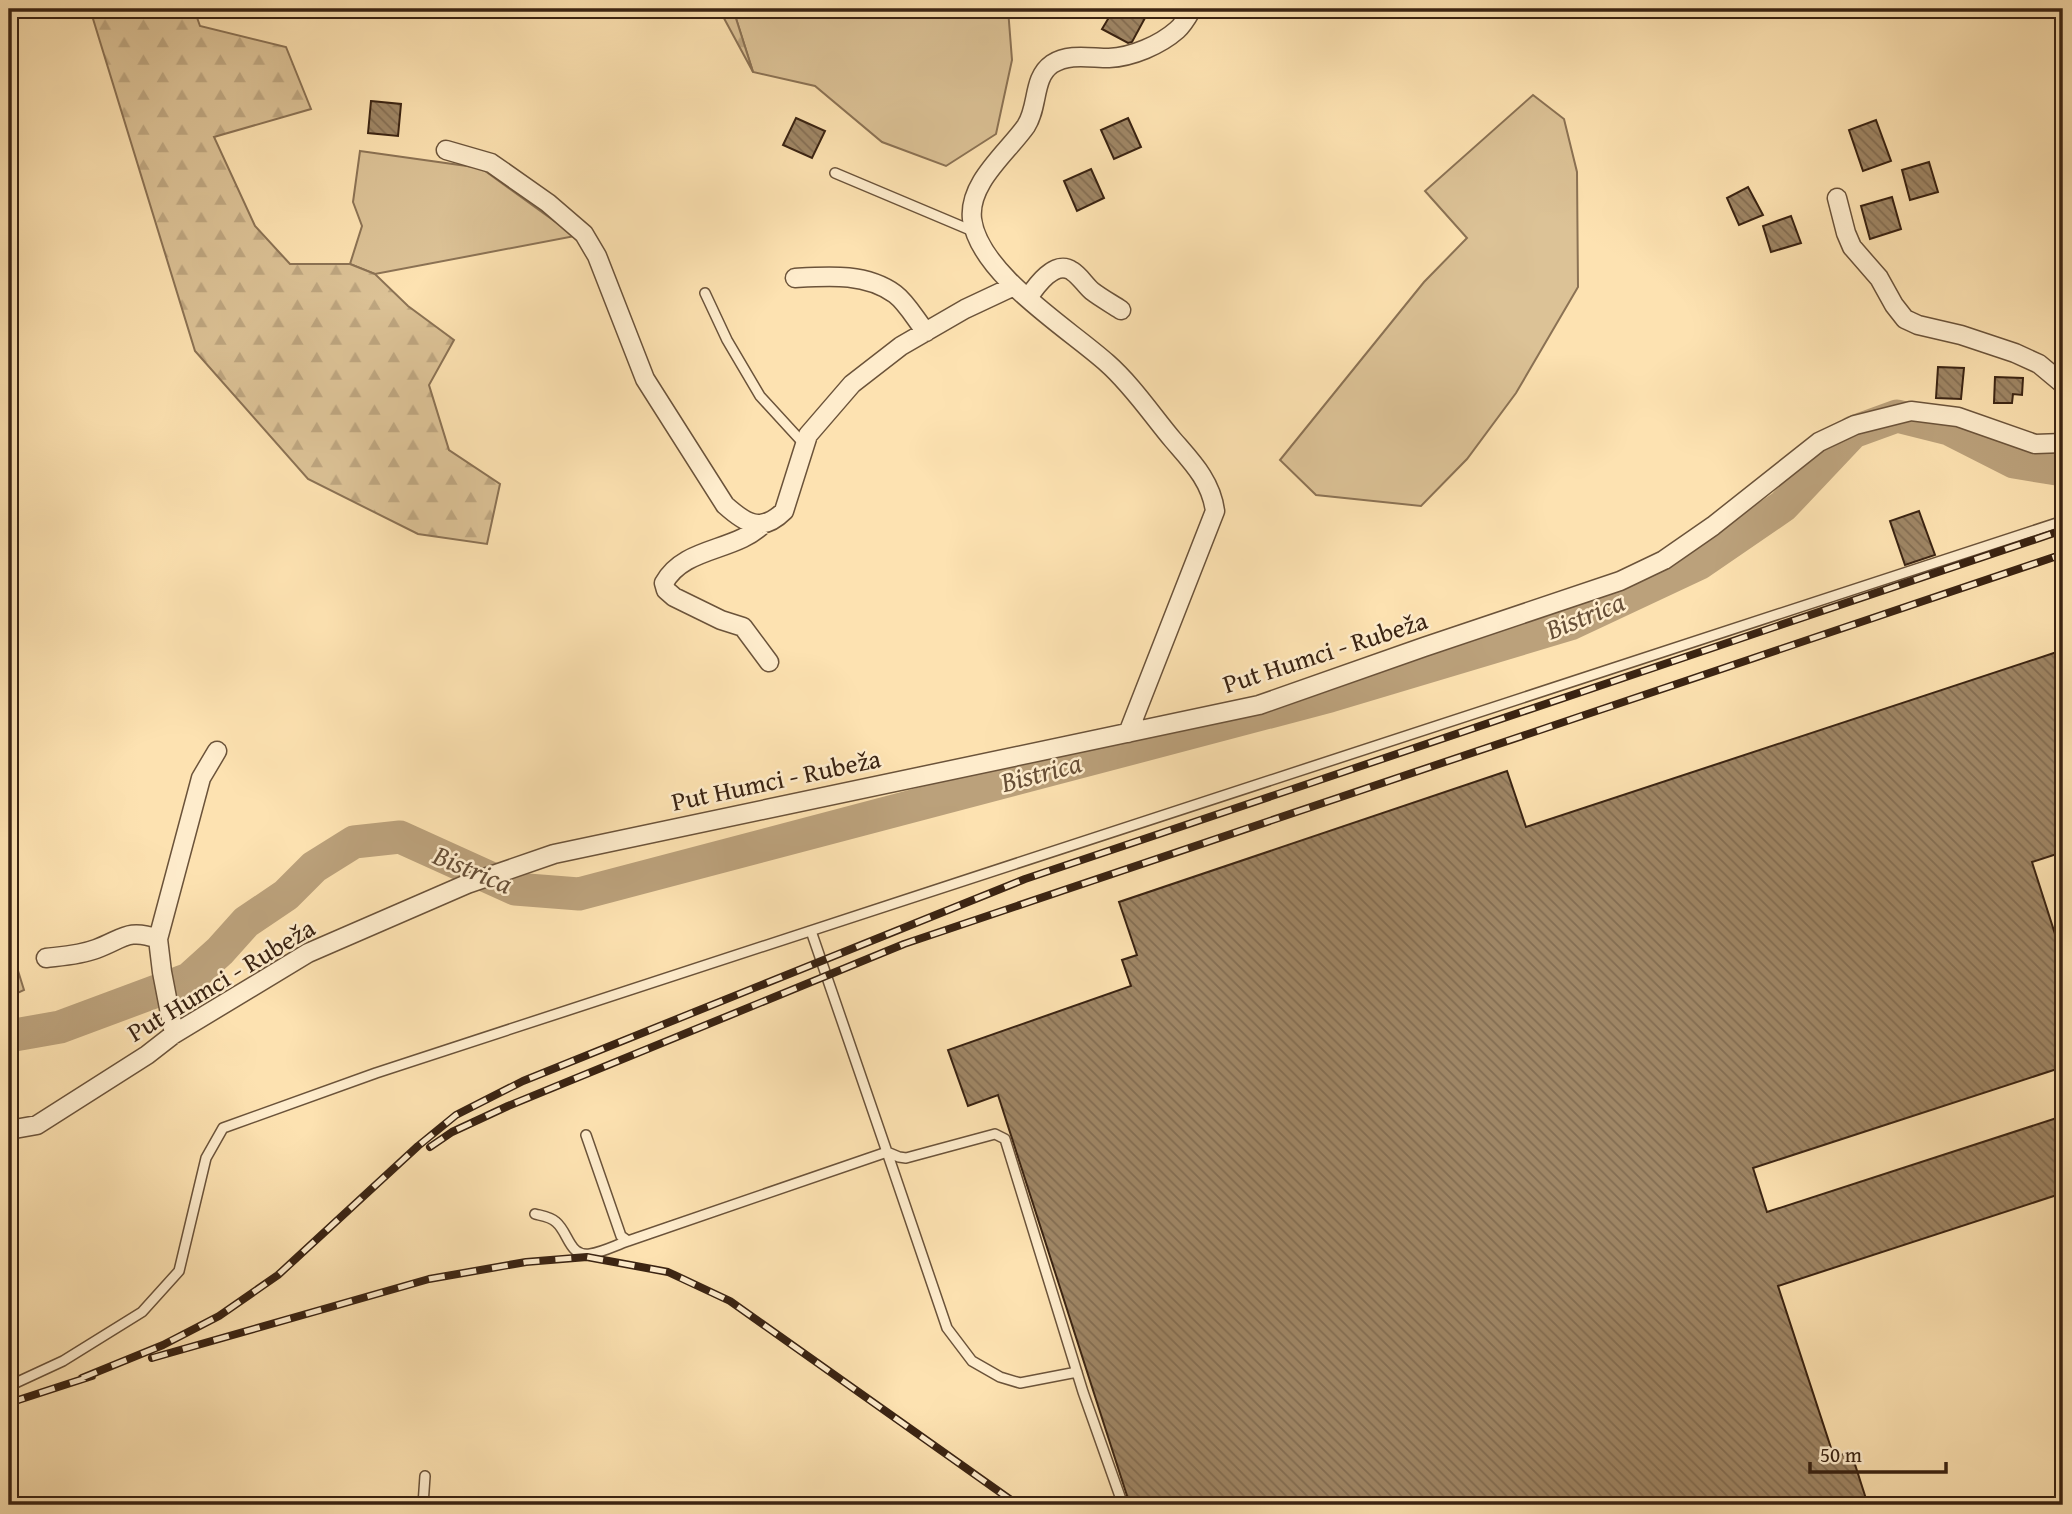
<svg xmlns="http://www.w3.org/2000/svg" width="2072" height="1514" font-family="'Gentium Book Plus',serif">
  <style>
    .green { fill: #dcc296; stroke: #8b7254; stroke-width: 2 }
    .forest { fill: url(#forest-firs); stroke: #8b7254; stroke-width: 2 }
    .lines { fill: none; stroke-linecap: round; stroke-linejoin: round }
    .river { stroke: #bba17b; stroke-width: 33 }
    .building { fill: url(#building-back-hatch); stroke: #3a2312; stroke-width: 2 }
    .service-casing { stroke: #6b533a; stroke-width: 12 }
    .minor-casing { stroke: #6b533a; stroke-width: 21 }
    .service { stroke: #feeccc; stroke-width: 9 }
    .minor { stroke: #feeccc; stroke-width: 18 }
    .rail-casing { stroke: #3a2312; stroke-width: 8 }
    .rail { stroke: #feeccc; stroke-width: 5; stroke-dasharray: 16; stroke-linecap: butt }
    .labels { text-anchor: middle; stroke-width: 5; stroke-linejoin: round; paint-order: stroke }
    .street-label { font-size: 26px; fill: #3a2312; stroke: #feeccc }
    .water-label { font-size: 28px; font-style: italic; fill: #674f37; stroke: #feeccc }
  </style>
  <defs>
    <pattern id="forest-firs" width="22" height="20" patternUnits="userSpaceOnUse" patternTransform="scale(1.75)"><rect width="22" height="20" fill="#dcc296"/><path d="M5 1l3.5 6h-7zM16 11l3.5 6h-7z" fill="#bea680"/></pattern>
    <pattern id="building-back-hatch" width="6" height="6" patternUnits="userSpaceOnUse" patternTransform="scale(1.75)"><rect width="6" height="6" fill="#9f8665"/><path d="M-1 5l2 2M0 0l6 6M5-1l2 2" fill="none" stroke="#836d52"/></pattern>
  </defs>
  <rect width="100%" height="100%" fill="#fde2b1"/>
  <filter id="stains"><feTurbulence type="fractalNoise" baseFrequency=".00286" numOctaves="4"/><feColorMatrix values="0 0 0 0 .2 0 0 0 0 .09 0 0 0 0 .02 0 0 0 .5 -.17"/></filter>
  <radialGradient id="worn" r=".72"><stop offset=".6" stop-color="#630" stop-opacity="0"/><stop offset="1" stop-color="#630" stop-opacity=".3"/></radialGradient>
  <path class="green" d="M733,9H1008L1012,60L996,134L946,166L882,142L815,86L753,72Z
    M1533,95L1564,119L1577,172L1578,287L1516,393L1467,459L1421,506L1316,495L1280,460L1424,282L1467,238L1425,191Z
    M360,151L481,168L575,236L375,274L350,264L362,226L353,202Z
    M9,942L24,990L9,997Z"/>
  <path class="forest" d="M90,9H194L200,26L286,47L311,109L214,137L255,226L290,264H350L375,274L408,306L454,340L429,385L449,450L500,484L487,544L418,534L308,479L195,351Z
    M719,9H733L753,72Z"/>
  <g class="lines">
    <path class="river" d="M9,1036L60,1027L189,979L220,951L246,922L286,895L314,867L354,842L400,837L515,889L579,894L1330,696L1570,624L1700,563L1783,506L1853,432L1897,416L1949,429L2014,462L2063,470"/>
  </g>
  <path class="building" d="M1114,9H1127L1145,18L1132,42L1128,43L1102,29Z
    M371,101L401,104L398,136L368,133Z
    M796,118L825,131L812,158L783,145Z
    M1128,118L1141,147L1114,159L1101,130Z
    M1876,120L1891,161L1863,171L1849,130Z
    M1929,162L1938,192L1910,200L1902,170Z
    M1091,169L1104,198L1077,211L1064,181Z
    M1748,187L1763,215L1739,225L1727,198Z
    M1892,197L1901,229L1870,239L1861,206Z
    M1791,216L1801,243L1771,252L1763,226Z
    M1938,367L1964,368L1961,399L1936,398Z
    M1995,377L2023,378L2022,395L2013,394L2012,403H1994Z
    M1919,511L1935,555L1905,565L1890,521Z
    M2063,650V852L2032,862L2063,959V1067L1753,1168L1767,1212L2063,1116V1193L1778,1286L1834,1457L1851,1452L1868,1505H1130L998,1095L968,1106L948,1050L1131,986L1122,960L1137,955L1119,902L1507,771L1526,827Z"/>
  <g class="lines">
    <defs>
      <path id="service" d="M835,173L975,232
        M705,293L727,340L760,396L804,444
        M811,931L887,1152L899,1157L906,1158L995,1134L1005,1139L1083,1392L1123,1505
        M586,1135L621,1236L628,1241L887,1152L947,1328L972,1361L1000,1377L1020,1383L1077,1372
        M535,1214C543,1216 551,1217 556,1222C569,1233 569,1257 590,1254C603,1252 616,1245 628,1241
        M9,1386L63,1361L142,1312L179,1271L206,1158L223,1128L376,1073L2063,521
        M423,1505L425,1476"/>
      <path id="minor" d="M446,150L491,163L548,203L584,234L597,256L645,379L725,505C745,523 761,534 784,511L808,435L852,384L901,346L965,309L1014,286
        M1837,198L1846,233L1852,247L1879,278L1894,305L1905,319L1918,325L1961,335L2015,353L2039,364L2063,384
        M795,278C829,276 866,273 895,294C907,303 916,320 926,332
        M1028,298C1036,286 1055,259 1072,271C1080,276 1085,285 1092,291C1101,298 1112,304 1121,310
        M764,523C737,552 684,546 664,583L666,590L674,597L721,620L743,627L769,662
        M1128,733L1215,511C1211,481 1192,462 1173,440C1152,415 1132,385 1107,363C1068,328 979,274 972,219C968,183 1007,153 1026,126C1039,106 1032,78 1052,64C1069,53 1090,58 1109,58C1132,57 1160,45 1177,30C1183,25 1188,16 1192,9
        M46,958C63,956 80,955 96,949C123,939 128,928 158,939
        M174,1034L162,972L158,939L201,778L217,751
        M9,1130L37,1125L147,1055L174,1034L308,953L467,884L554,854L1259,705L1424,647L1620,581L1664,560L1713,526L1819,442L1855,425L1911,411L1958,417L2035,444L2063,443"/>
    </defs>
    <use href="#service" class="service-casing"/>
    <use href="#minor" class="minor-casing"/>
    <use href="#service" class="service"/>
    <use href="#minor" class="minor"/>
    <defs>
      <path id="rail" d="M430,1147L452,1132L508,1106L904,944L2063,554
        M152,1358L429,1279L526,1262L587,1257L668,1272L730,1301L1018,1505
        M82,1378L163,1345L219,1316L278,1275L418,1146L456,1115L523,1081L1025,879L2063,530
        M9,1403L92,1376"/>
    </defs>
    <use href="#rail" class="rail-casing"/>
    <use href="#rail" class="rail"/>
  </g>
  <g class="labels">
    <g class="street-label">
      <text transform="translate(1325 652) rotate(-18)" y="9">Put Humci - Rubeža</text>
      <text transform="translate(776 780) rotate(-12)" y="9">Put Humci - Rubeža</text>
      <text transform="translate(221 980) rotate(-31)" y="9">Put Humci - Rubeža</text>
    </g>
    <g class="water-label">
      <text transform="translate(1585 615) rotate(-22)" y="10">Bistrica</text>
      <text transform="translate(1041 772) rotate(-15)" y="10">Bistrica</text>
      <text transform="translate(473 869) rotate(23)" y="10">Bistrica</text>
    </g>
  </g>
  <rect width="2072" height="1514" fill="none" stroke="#fde2b1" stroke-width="35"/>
  <rect x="10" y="10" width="2051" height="1493" fill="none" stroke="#3a2312" stroke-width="3.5"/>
  <rect x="18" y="18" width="2037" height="1479" fill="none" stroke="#3a2312" stroke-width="2"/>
  <path d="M1810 1462v10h136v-10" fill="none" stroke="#3a2312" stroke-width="3.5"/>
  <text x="1820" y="1462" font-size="21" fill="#3a2312" stroke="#feeccc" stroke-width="5" paint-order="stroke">50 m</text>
  <rect width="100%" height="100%" filter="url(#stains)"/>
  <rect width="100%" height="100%" fill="url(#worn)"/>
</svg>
